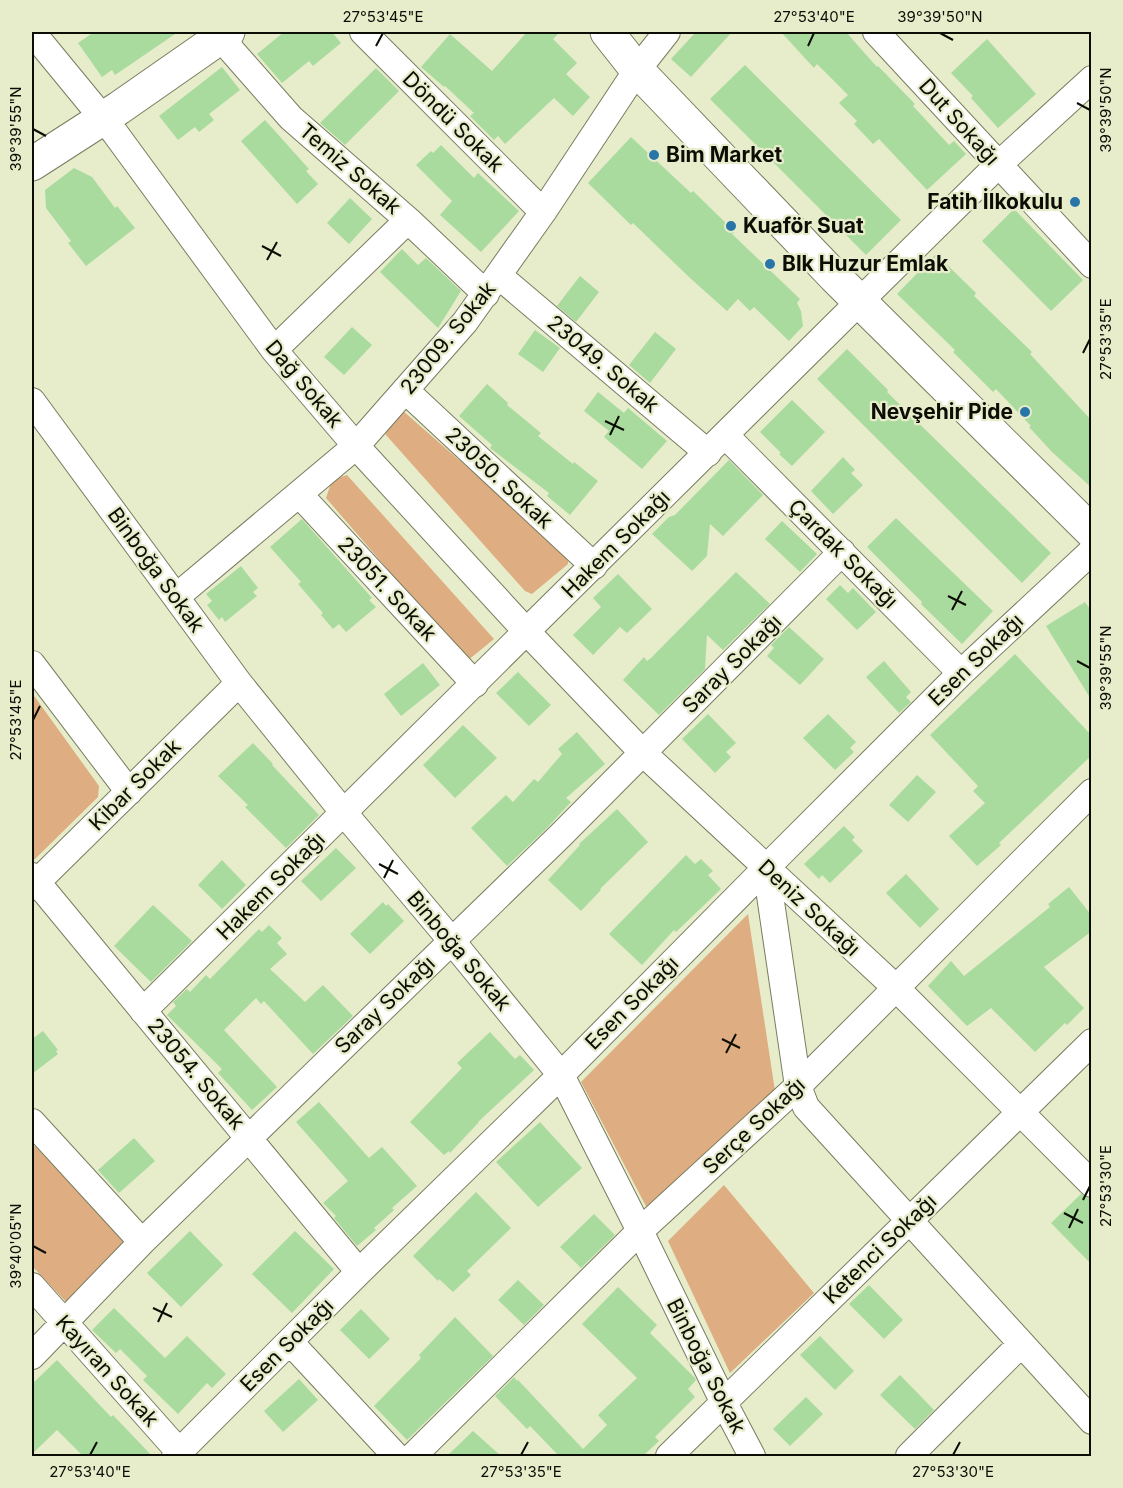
<svg xmlns="http://www.w3.org/2000/svg" width="1123" height="1488" font-family="Inter,sans-serif">
  <style>
    .green { fill: #dead81 }
    .building { fill: #a9db9e }
    .lines { fill: none; stroke-linecap: round; stroke-linejoin: round }
    .street-casing { stroke: #787d5f; stroke-width: 28 }
    .secondary-casing { stroke: #787d5f; stroke-width: 35 }
    .street { stroke: #fff; stroke-width: 26 }
    .secondary { stroke: #fff; stroke-width: 33 }
    .ticks { fill: none; stroke: #0c0d04; stroke-width: 2 }
    .poi-dot { fill: #2875a7; stroke: #e7eccb; stroke-width: 2 }
    .labels { text-anchor: middle; stroke-width: 4.5; stroke-linejoin: round; paint-order: stroke }
    .street-label { font-size: 21px; fill: #0c0d04; stroke: #e7eccb }
    .poi-label { font-size: 21px; font-weight: bold; fill: #0c0d04; stroke: #e7eccb; text-anchor: start }
    .neatline { fill: none; stroke: #0c0d04; stroke-width: 2 }
    .ticks-label { font-size: 15px; text-anchor: middle; fill: #0c0d04 }
  </style>
  <rect width="100%" height="100%" fill="#e7eccb"/>
  <path class="green" d="M403,411L568,555V564L532,594L525,591L386,435L385,426Z
    M347,475L494,639L467,661L326,498L332,480Z
    M32,693L99,786L98,797L35,859H32Z
    M748,914L775,1091L648,1210L581,1082Z
    M35,1146L126,1242L68,1304L32,1266V1149Z
    M724,1185L814,1293L730,1373L668,1241Z"/>
  <path class="building" d="M94,32H178L115,75L112,70L102,77L78,43Z
    M284,32H332L341,43L313,66L309,61L282,83L257,54Z
    M527,32H560L553,39L577,63L566,74L590,97L573,116L554,98L505,144L498,136L494,140L470,116L474,113L445,86L444,87L421,67L450,34L492,71Z
    M696,32H732L691,77L671,59Z
    M781,32H846L877,67L878,66L915,104L913,106L949,145L954,141L966,154L927,190L879,139L873,144L854,124L857,121L839,103L848,95L817,64L814,68Z
    M987,39L1036,94L998,128L971,98L973,96L951,73Z
    M745,65L901,220L866,255L710,99Z
    M222,67L240,90L209,114L214,120L199,132L195,127L178,140L159,116Z
    M376,68L399,91L345,145L320,123Z
    M265,120L309,169L306,171L318,184L297,204L241,141Z
    M631,137L691,193L693,191L735,232L732,234L800,299L797,303L801,311L803,326L789,341L754,307L750,311L738,299L727,311L690,278L633,223L631,225L588,183Z
    M441,145L474,178L478,173L519,211L481,252L440,215L452,201L416,165L431,151L433,153Z
    M74,168L92,177L115,208L117,206L135,228L86,266L68,243L71,241L46,208L45,190Z
    M350,198L372,219L349,244L327,223Z
    M1014,209L1083,280L1051,311L982,241Z
    M402,249L418,265L426,258L461,291L438,328L380,272Z
    M936,254L976,293L974,296L1032,352L1030,354L1092,421V488L1052,452L1029,427L1031,426L996,389L993,392L953,352L955,350L897,294Z
    M580,276L599,292L576,322L557,306Z
    M352,327L372,345L344,375L324,357Z
    M535,330L560,348L543,372L518,354Z
    M655,332L676,349L650,383L629,365Z
    M847,349L888,390L887,392L1051,553L1022,583L817,379Z
    M487,384L508,403L507,405L541,433L538,436L573,464L574,462L598,481L570,515L547,496L549,493L490,448L492,445L459,416Z
    M598,392L624,413L628,408L667,441L642,469L604,437L609,431L584,411Z
    M792,400L825,432L792,466L779,454L781,453L760,432Z
    M843,457L855,470L851,473L863,485L833,514L811,491Z
    M729,460L763,495L723,536L710,524L707,556L692,571L652,534L669,517L675,515Z
    M896,518L993,611L962,644L921,604L922,602L867,547Z
    M302,519L372,598L369,600L376,607L346,632L339,624L333,629L321,615L323,613L298,584L301,582L270,547Z
    M782,521L817,554L800,572L765,539Z
    M241,566L258,588L253,592L257,596L225,622L222,617L219,620L207,605L212,601L206,594Z
    M736,572L770,604L723,650L707,635L705,669L659,715L623,680L644,657L647,661L651,658Z
    M618,574L652,609L627,633L620,627L593,655L573,635L601,607L593,598Z
    M840,585L848,593L853,588L876,612L857,630L826,599Z
    M1085,602L1092,612V701L1046,626Z
    M789,627L824,659L800,685L767,656L774,648L771,645Z
    M1015,654L1092,736V755L999,843L1001,845L977,866L949,836L985,803L973,791L978,786L930,735Z
    M884,661L911,692L906,697L911,702L899,713L866,677Z
    M423,663L440,685L401,716L384,694Z
    M518,672L551,705L529,726L496,693Z
    M708,714L736,743L726,752L731,757L715,773L682,739Z
    M828,714L856,742L850,748L854,752L835,770L803,738Z
    M463,725L497,758L455,798L423,765Z
    M577,732L605,764L566,798L571,802L544,831L507,866L471,828L506,795L513,802L534,779L538,782L562,754L558,749Z
    M253,743L273,764L272,765L319,815L286,848L245,807L248,805L218,776Z
    M917,775L936,792L908,822L889,805Z
    M617,809L648,842L600,889L601,890L581,911L548,880L580,845L579,844Z
    M844,826L855,837L852,840L863,851L830,883L822,875L819,879L804,864Z
    M336,848L356,868L321,901L301,881Z
    M686,855L695,864L701,859L713,871L708,875L721,889L676,932L674,930L642,965L609,934Z
    M222,860L246,885L222,909L198,885Z
    M906,874L939,909L920,928L886,893Z
    M1069,887L1092,916V931L1044,967L1084,1008L1067,1025L1065,1023L1035,1052L991,1008L967,1026L928,986L951,961L964,976L1050,907L1048,904Z
    M383,902L386,906L388,904L404,921L370,954L350,934Z
    M153,905L192,941L151,982L114,946Z
    M269,925L282,938L277,943L287,954L270,969L305,1002L323,985L353,1016L313,1054L264,1001L261,1004L256,998L224,1030L277,1087L252,1110L218,1073L222,1069L167,1015L176,1006L173,1002L187,989L190,992L206,975L210,979L259,929L262,932Z
    M43,1031L58,1050L56,1051L58,1054L32,1074V1039Z
    M490,1032L515,1059L520,1055L534,1070L478,1122H479L450,1153L449,1151L444,1155L410,1122L462,1068L457,1063Z
    M319,1102L369,1158L382,1147L417,1186L392,1208L394,1210L374,1228L376,1230L357,1246L334,1218L336,1216L323,1203L348,1181L296,1122Z
    M540,1122L582,1168L538,1207L496,1162Z
    M134,1138L155,1161L119,1193L98,1170Z
    M476,1192L511,1228L467,1271L471,1275L453,1292L439,1279L438,1281L413,1256Z
    M1081,1194L1092,1200V1265L1051,1223Z
    M594,1214L615,1235L581,1268L560,1247Z
    M190,1231L223,1265L181,1307L147,1273Z
    M295,1231L334,1269L292,1313L252,1274Z
    M518,1280L544,1305L524,1325L498,1300Z
    M869,1285L903,1320L884,1339L849,1304Z
    M618,1287L657,1325L650,1333L695,1378L696,1380L688,1389L695,1397L655,1437L659,1441L643,1456H559L530,1426L527,1429L495,1396L514,1377L517,1381L518,1380L583,1449L607,1425L598,1415L637,1378L582,1324Z
    M114,1308L165,1358L187,1336L226,1374L212,1388L207,1383L178,1414L143,1380L147,1376L120,1349L116,1353L92,1330Z
    M361,1309L390,1339L369,1359L340,1330Z
    M455,1317L493,1356L407,1440L374,1406L421,1358L419,1355Z
    M820,1336L854,1371L835,1390L800,1355Z
    M57,1360L111,1417L113,1415L152,1456H83L57,1430L32,1454V1384Z
    M900,1375L934,1410L915,1429L880,1395Z
    M299,1379L318,1400L283,1432L264,1411Z
    M806,1397L823,1414L790,1446L773,1429Z
    M473,1431L501,1456H447Z"/>
  <g class="lines">
    <defs>
      <path id="street" d="M32,32L115,133L274,350L356,446L527,632L643,753L895,987L1092,1184
        M363,32L543,212
        M876,32L1092,265
        M222,36L232,51L291,118L408,220L486,294
        M499,276L708,453
        M274,350L408,220
        M405,390L594,566
        M32,401L239,683L344,813L451,940L561,1075L640,1231L724,1403L752,1456
        M725,435L961,673
        M299,494L475,684
        M176,597L356,446L465,322L543,212L637,70L667,32
        M32,664L129,792
        M766,868L798,1086L806,1107L1092,1421
        M32,876L359,1272
        M32,887L239,683
        M143,1011L859,302L998,165L1092,79
        M32,1122L142,1242
        M32,1286L183,1456
        M290,1342L396,1456
        M32,1356L142,1242L561,835L842,552
        M175,1456L359,1272L561,1075L766,868L961,673L1092,551
        M413,1456L640,1231L798,1086L1092,792
        M669,1456L1092,1042
        M909,1456L1021,1344"/>
      <path id="secondary" d="M607,32L637,70L835,277L1092,532
        M32,164L119,108L228,32"/>
    </defs>
    <use href="#street" class="street-casing"/>
    <use href="#secondary" class="secondary-casing"/>
    <use href="#street" class="street"/>
    <use href="#secondary" class="secondary"/>
  </g>
  <path class="ticks" d="M940,33L953,40M376,46L383,33M808,46L814,33M1077,103L1090,110M33,129L46,136M262,246L281,256M267,260L277,242M1083,353L1090,339M605,421L624,430M610,435L619,416M948,596L966,605M952,610L962,591M1077,661L1090,668M33,720L40,706M379,864L398,874M384,878L393,860M722,1039L740,1048M726,1053L736,1034M1083,1200L1090,1186M1064,1213L1083,1223M1069,1228L1078,1209M33,1246L46,1253M153,1308L172,1317M158,1322L167,1303M90,1455L97,1442M521,1455L528,1442M953,1455L960,1442"/>
  <g class="poi-dot">
    <circle cx="654" cy="155" r="6"/>
    <circle cx="1075" cy="202" r="6"/>
    <circle cx="731" cy="226" r="6"/>
    <circle cx="770" cy="264" r="6"/>
    <circle cx="1025" cy="412" r="6"/>
  </g>
  <g class="labels">
    <g class="street-label">
      <text transform="translate(453 122) rotate(45)" y="7">Döndü Sokak</text>
      <text transform="translate(959 122) rotate(48)" y="7">Dut Sokağı</text>
      <text transform="translate(350 169) rotate(41)" y="7">Temiz Sokak</text>
      <text transform="translate(448 338) rotate(-51)" y="7">23009. Sokak</text>
      <text transform="translate(603 364) rotate(40)" y="7">23049. Sokak</text>
      <text transform="translate(304 384) rotate(50)" y="7">Dağ Sokak</text>
      <text transform="translate(499 478) rotate(43)" y="7">23050. Sokak</text>
      <text transform="translate(616 544) rotate(-45)" y="7">Hakem Sokağı</text>
      <text transform="translate(843 554) rotate(45)" y="7">Çardak Sokağı</text>
      <text transform="translate(156 570) rotate(54)" y="7">Binboğa Sokak</text>
      <text transform="translate(387 589) rotate(47)" y="7">23051. Sokak</text>
      <text transform="translate(976 660) rotate(-44)" y="7">Esen Sokağı</text>
      <text transform="translate(732 664) rotate(-45)" y="7">Saray Sokağı</text>
      <text transform="translate(135 785) rotate(-45)" y="7">Kibar Sokak</text>
      <text transform="translate(271 886) rotate(-45)" y="7">Hakem Sokağı</text>
      <text transform="translate(809 908) rotate(43)" y="7">Deniz Sokağı</text>
      <text transform="translate(459 951) rotate(50)" y="7">Binboğa Sokak</text>
      <text transform="translate(632 1003) rotate(-45)" y="7">Esen Sokağı</text>
      <text transform="translate(385 1005) rotate(-44)" y="7">Saray Sokağı</text>
      <text transform="translate(196 1074) rotate(50)" y="7">23054. Sokak</text>
      <text transform="translate(754 1126) rotate(-43)" y="7">Serçe Sokağı</text>
      <text transform="translate(880 1249) rotate(-44)" y="7">Ketenci Sokağı</text>
      <text transform="translate(287 1345) rotate(-45)" y="7">Esen Sokağı</text>
      <text transform="translate(706 1366) rotate(63)" y="7">Binboğa Sokak</text>
      <text transform="translate(107 1371) rotate(48)" y="7">Kayıran Sokak</text>
    </g>
    <g class="poi-label">
      <text x="666" y="162">Bim Market</text>
      <text x="1063" y="209" text-anchor="end">Fatih İlkokulu</text>
      <text x="743" y="233">Kuaför Suat</text>
      <text x="782" y="271">Blk Huzur Emlak</text>
      <text x="1013" y="419" text-anchor="end">Nevşehir Pide</text>
    </g>
  </g>
  <rect width="1123" height="1488" fill="none" stroke="#e7eccb" stroke-width="66"/>
  <rect x="33" y="33" width="1057" height="1422" class="neatline"/>
  <g class="ticks-label">
    <text x="383" y="22">27°53'45"E</text>
    <text x="814" y="22">27°53'40"E</text>
    <text x="940" y="22">39°39'50"N</text>
    <text transform="translate(1106 110) rotate(-90)" y="5">39°39'50"N</text>
    <text transform="translate(16 129) rotate(-90)" y="5">39°39'55"N</text>
    <text transform="translate(1106 339) rotate(-90)" y="5">27°53'35"E</text>
    <text transform="translate(1106 668) rotate(-90)" y="5">39°39'55"N</text>
    <text transform="translate(16 720) rotate(-90)" y="5">27°53'45"E</text>
    <text transform="translate(1106 1186) rotate(-90)" y="5">27°53'30"E</text>
    <text transform="translate(16 1246) rotate(-90)" y="5">39°40'05"N</text>
    <text x="90" y="1477">27°53'40"E</text>
    <text x="521" y="1477">27°53'35"E</text>
    <text x="953" y="1477">27°53'30"E</text>
  </g>
</svg>
